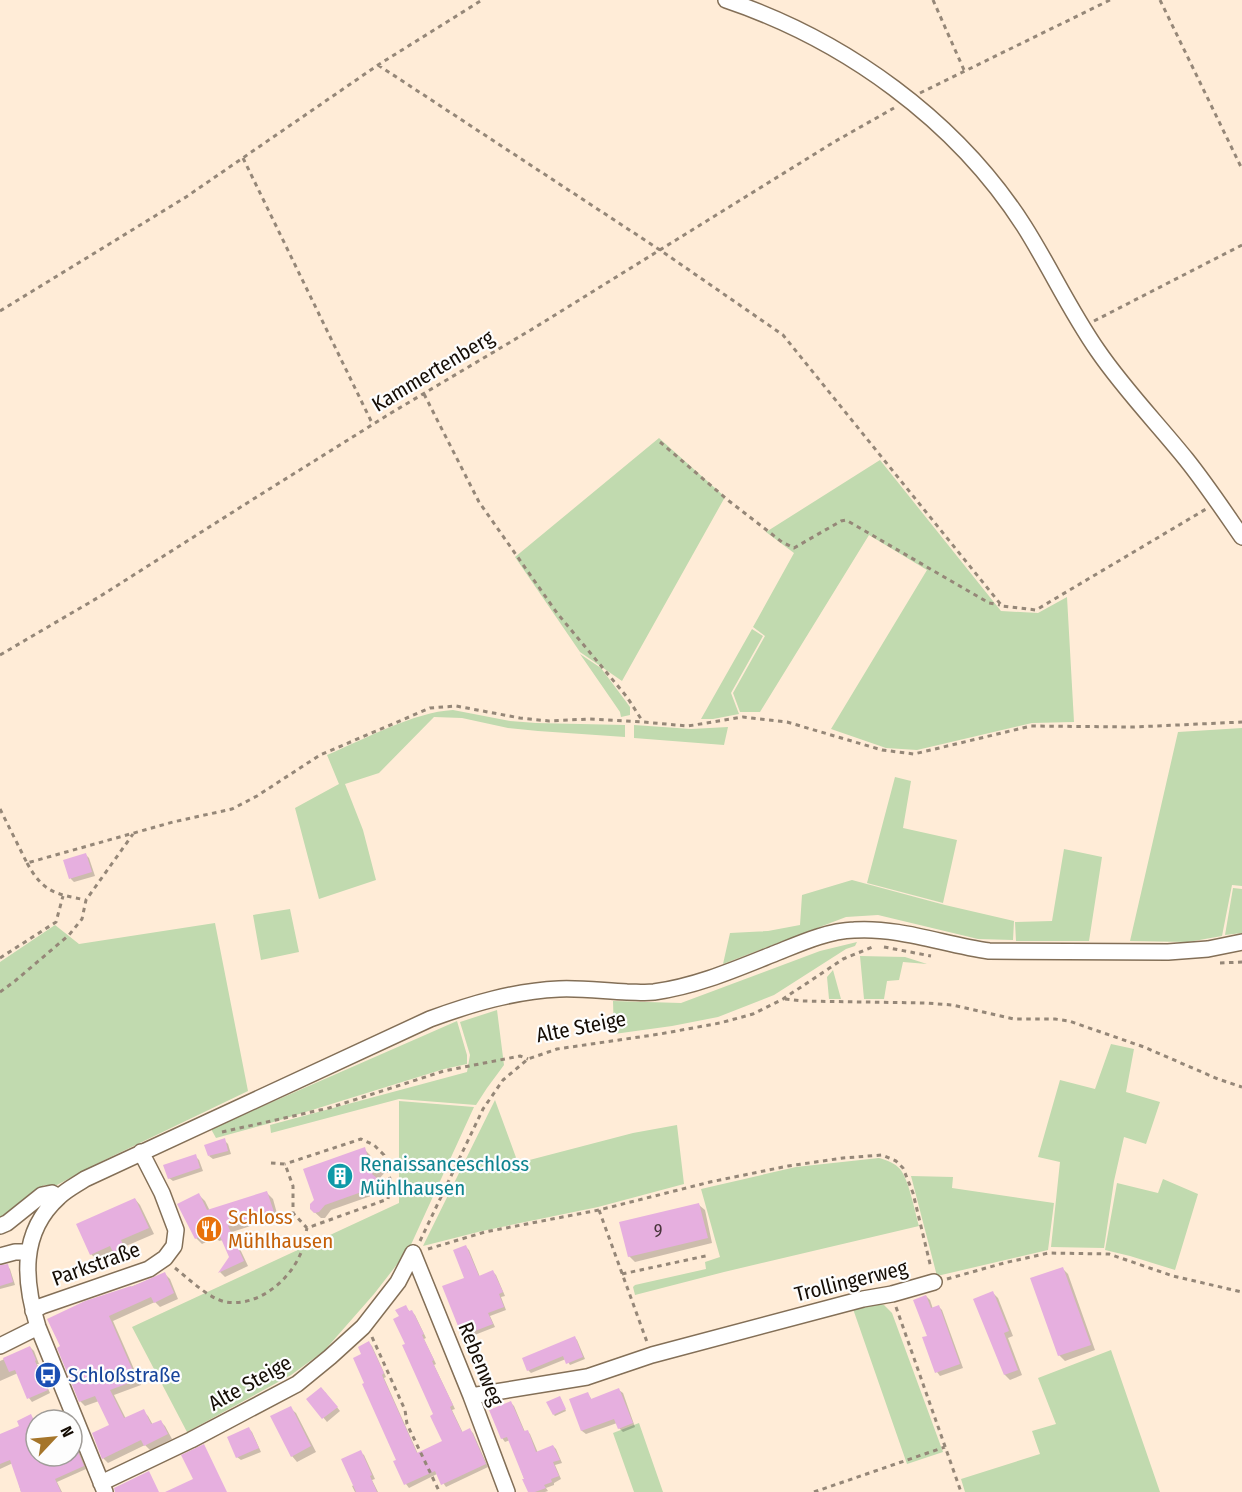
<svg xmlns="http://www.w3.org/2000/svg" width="1242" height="1492" font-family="'Fira Sans Condensed',sans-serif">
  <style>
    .green { fill: #c1daaf }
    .shadow { fill: #0003 }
    .building { fill: #e6afdf }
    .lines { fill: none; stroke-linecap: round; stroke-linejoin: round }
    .minor-casing { stroke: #836f57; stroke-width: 18 }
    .path { stroke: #958778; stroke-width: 3; stroke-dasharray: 4.5 4.5; stroke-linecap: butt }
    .minor { stroke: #fff; stroke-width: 15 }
    .labels { text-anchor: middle; stroke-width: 4.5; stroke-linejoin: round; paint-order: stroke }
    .number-label { font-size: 18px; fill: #48353b }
    .street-label { font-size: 21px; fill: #140c04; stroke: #fdfdfd }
    .culture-label { font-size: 21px; fill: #0d838f; stroke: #fdfdfd; text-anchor: start }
    .food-label { font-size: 21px; fill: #c56008; stroke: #fdfdfd; text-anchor: start }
    .transit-label { font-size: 21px; fill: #164399; stroke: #fdfdfd; text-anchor: start }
  </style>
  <rect width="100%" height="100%" fill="#ffecd7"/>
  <path class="green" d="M659,438L725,497L622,681L580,652L515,557Z
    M880,460L1001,611L1038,613L1067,597L1074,722L1032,723L917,750L886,748L831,729L927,570L869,535L760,712H740L733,693L765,636L753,627L794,553L766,532Z
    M752,629L763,636L731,693L739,714L713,719H701Z
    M580,654L601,668L630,707V715L621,717L620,712Z
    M453,710L510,721L536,723L625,725V737L538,731L508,728L462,718L434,717L379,773L345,784L363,830L376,880L319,899L295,808L339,784L327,755C365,739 414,712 453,710Z
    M634,725L691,729L728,727L724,745L634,738Z
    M1242,728V886L1232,885L1222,936L1188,942L1130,941L1178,732Z
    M895,777L911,781L903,828L957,840L943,903L867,883Z
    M1064,849L1102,857L1089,941H1016L1015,922L1052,921Z
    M852,880L945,905L1014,921L1013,940L978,939L878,915L846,917L723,964L730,933L768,931L800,925L802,895Z
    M1233,888L1242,889V933L1225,935Z
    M290,909L299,952L261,960L253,915Z
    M215,923L248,1091L94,1165L57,1185H44L4,1220L0,1222V962L55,925L79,944Z
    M857,942L855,946L846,949L774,995L718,1017L672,1026L614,1034L613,1001L681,1003L820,951Z
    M860,956L905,957L927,964L903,962L899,980L887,981L884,999H864Z
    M833,970L841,999H829L827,977Z
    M497,1010L504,1065L487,1088L476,1105L399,1099L271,1133L270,1125L467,1072L470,1055L460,1022Z
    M457,1021L467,1055V1064L444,1069L267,1124L216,1138L211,1129Z
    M1111,1044L1134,1049L1126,1092L1160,1102L1146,1144L1124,1137L1114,1181L1104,1248L1051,1247L1060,1162L1038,1157L1060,1080L1095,1089Z
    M495,1100L518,1163L633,1133L677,1125L684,1184L598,1207L482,1231L423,1246Z
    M399,1101L474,1107L409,1249L374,1294L324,1351L291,1375L187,1432L132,1327L399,1203Z
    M879,1158C886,1160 895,1163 900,1169C909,1180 915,1212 919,1226L724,1272L635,1295L633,1287L635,1285L706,1269L705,1262L720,1257L701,1189L796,1167Z
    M911,1176L953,1177L952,1188L1054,1203L1048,1250L937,1276Z
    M1163,1179L1198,1194L1175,1270L1130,1256L1105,1250L1117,1183L1158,1193Z
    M871,1301L884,1305L892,1313L943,1452L907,1464L852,1306Z
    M1111,1350L1160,1492H965L961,1479L1040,1454L1032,1431L1056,1424L1038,1378Z
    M639,1423L663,1492H634L613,1433Z"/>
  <path class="shadow" d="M85,854L89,858L95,876L74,882L71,879L65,861Z
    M224,1140L228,1144L231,1154L213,1159L209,1156Z
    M364,1149L370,1155L373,1162H384L390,1167L377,1181L388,1190L331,1210L325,1218H321L311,1209Z
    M195,1156L199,1160L203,1171L173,1181L169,1178Z
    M267,1193L273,1199L278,1217L232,1232L248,1266L225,1277L220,1272L231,1257L223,1240L219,1241L216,1237L202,1244L196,1238L199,1195L205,1201L210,1211Z
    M135,1199L140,1205L154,1234L126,1246L131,1257L122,1261L114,1252L97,1260L91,1254Z
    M699,1205L705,1210L712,1243L635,1262L629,1256Z
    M466,1247L469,1250L480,1277L493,1272L496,1275L505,1296L501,1297L506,1310L490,1316L495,1327L467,1338L464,1335L466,1278Z
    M7,1266L10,1269L15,1285L0,1289V1267Z
    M1062,1268L1068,1274L1095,1350L1065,1361L1059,1355Z
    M165,1274L170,1279L178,1299L160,1307L155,1302L113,1321L141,1385L114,1395L126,1419L143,1411L148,1416L153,1425L160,1421L165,1426L172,1439L150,1450L145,1445L108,1463L103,1458L111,1426L99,1401L85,1406L80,1401L59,1348L130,1287Z
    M993,1293L998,1298L1013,1336L1008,1338L1022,1375L1010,1380L1005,1375Z
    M926,1296L930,1300L933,1309L938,1306L942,1310L963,1368L940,1376L937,1372L928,1337Z
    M405,1306L410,1312H412L415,1315L426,1338L424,1339L436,1364L434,1365L455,1409L452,1410L463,1433L470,1430L473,1433L488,1467L446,1487L437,1474L409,1488L406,1484L395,1462L398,1460L366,1383L363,1355L369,1343L372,1346L386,1377L384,1378L418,1454L444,1442L435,1415L407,1344L401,1317Z
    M575,1338L577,1340L585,1359L570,1365L566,1359L531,1373L528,1370Z
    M30,1347L34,1351L39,1364H37L50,1393L32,1402L29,1398L18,1373L0,1381V1361Z
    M619,1390L623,1393L635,1427L623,1432L619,1428L617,1423L586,1434L582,1431L571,1400L588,1394L592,1400Z
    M325,1392L340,1411L327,1422L308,1399Z
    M561,1399L566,1411L555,1416L554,1415Z
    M511,1403L514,1406L525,1432L527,1431L530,1434L538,1453L553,1446L556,1449L562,1463L555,1465L561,1479L554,1483V1485L546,1488L548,1491L545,1492H529L510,1440L505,1442L502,1438Z
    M290,1408L296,1413L316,1452L297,1462L292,1456Z
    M57,1415L61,1420H45Z
    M31,1416L36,1423V1456H72V1444H74L77,1447L86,1469L57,1482L62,1492H21L13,1463L0,1469V1435L21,1426Z
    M249,1429L252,1432L261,1452L241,1460L237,1457Z
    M360,1452L364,1455L375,1479L372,1480L378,1492H355L352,1486L354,1485Z"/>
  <path class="building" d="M86,853L92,872L69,879L63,860Z
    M225,1138L228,1151L208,1156L204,1145Z
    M365,1147L369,1161L385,1160L372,1174L384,1184L325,1205L319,1212L314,1213L310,1209V1204L314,1200L303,1169Z
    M196,1154L200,1168L168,1179L163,1165Z
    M267,1191L274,1212L228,1226L244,1261L218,1273L229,1257L219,1234L212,1236L211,1231L195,1239L177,1204L199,1193L207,1210Z
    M135,1198L149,1228L121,1240L126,1251L115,1256L110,1246L90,1255L76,1224Z
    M699,1203L708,1238L628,1257L619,1222Z
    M466,1245L479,1276L493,1270L503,1292L499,1294L504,1307L488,1313L493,1324L462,1336L442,1286L464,1278L453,1250Z
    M8,1264L13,1282L0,1286V1265Z
    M1063,1267L1091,1345L1058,1356L1030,1278Z
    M165,1272L174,1293L154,1303L151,1297L109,1316L137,1380L110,1390L124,1418L144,1409L151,1424L161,1420L168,1434L144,1446L141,1440L102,1459L92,1433L109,1425L95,1396L79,1402L57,1348L60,1346L47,1319L85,1301L131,1286V1287Z
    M993,1291L1009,1331L1004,1333L1018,1370L1004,1375L973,1299Z
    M926,1295L931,1308L939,1305L960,1364L935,1373L922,1337L927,1336L913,1300Z
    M406,1305L409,1311L412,1310L424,1334L422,1335L434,1360L432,1361L453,1405L450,1407L462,1432L470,1428L486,1464L441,1485L435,1471L404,1485L393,1461L396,1460L362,1384L364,1383L353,1358L361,1354L358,1347L369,1341L384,1373L382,1375L417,1453L442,1441L430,1416L433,1414L402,1345L405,1344L393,1319L399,1316L395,1310Z
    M575,1336L583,1357L566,1364L563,1356L527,1371L522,1358Z
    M30,1346L36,1360L35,1361L48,1390L27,1399L15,1370L9,1372L3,1358Z
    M321,1387L338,1407L322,1419L306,1399Z
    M619,1388L633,1423L618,1429L614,1419L581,1431L569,1399L588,1392L591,1399Z
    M560,1396L566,1409L553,1415L546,1402Z
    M511,1401L524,1431L528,1430L536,1452L553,1445L560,1460L553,1462L559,1476L551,1479L552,1482L544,1485L546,1488L535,1492H528L522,1479H524L507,1437L501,1439L489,1410Z
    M291,1406L311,1446L291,1457L270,1416Z
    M31,1414L36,1425V1456H72V1443L74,1442L84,1466L55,1479L61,1492H21L10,1460L0,1464V1434L19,1426L17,1421Z
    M249,1427L259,1448L236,1458L227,1437Z
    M204,1444L227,1492H165L193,1479L181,1455Z
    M361,1450L372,1475L370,1476L377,1492H356L341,1459Z
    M149,1471L159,1492H115L114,1488Z"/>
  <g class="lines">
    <defs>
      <path id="minor" d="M726,0C845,40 956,120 1024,226C1050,267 1070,311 1098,351C1124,389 1157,423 1186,459C1206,484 1224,511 1242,537
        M0,1226L7,1223L42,1195L52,1193L59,1197
        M413,1253L471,1396L507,1492
        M0,1256L15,1252H28
        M33,1311L42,1306L149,1269L165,1258L174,1246L176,1230L162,1193L141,1152
        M0,1346L38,1327
        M471,1396L587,1377L652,1355L863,1299L892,1294L934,1282
        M101,1483L191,1440L297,1384L330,1357L363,1327L398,1282L413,1253
        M105,1492L38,1327C24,1282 19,1233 59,1197C66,1190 76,1185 85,1179L430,1019C471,1004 514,991 559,989C581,988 604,991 627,992C636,992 645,993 654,992C697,986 736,969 776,953C801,943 827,931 854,930C900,927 945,945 989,951L1168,952L1208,949L1242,942"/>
    </defs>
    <use href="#minor" class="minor-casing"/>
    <path class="path" d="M933,0L964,70
      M1160,0L1242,169
      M378,65L660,250L783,335L1002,606L1036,610L1206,509
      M920,93L1110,0
      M243,158L373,425
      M0,311L186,197L378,65L482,0
      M1094,321L1242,245
      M424,394L479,502L557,613L627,697L643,722
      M660,442L729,501L782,542L794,548L841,521L846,520L989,603L1000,605
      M0,655L99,597L255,498L391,413L534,328L834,142L894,108
      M0,809L27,863L173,822L232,809L257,796L320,755L430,708L456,706L520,718L549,721L589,719L643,722L688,726L743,717L787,722L882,750L914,754L1031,726L1134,727L1242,722
      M27,863C43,892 55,894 86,900
      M884,947L931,956
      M0,958L56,922L63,896
      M1220,963L1242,962
      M0,992L15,981L69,935L82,919L86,900L133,834
      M785,999L802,1001L926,1003L952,1005L1014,1019H1055L1069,1021L1144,1047L1218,1079L1242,1087
      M222,1132L329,1108L444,1071L520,1056L528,1059
      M271,1163L285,1164L293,1186V1213L307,1228L388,1199L391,1183L384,1155L374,1145L361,1139L285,1164
      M599,1210L647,1342
      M420,1241L483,1109L503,1080L528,1059L557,1049L660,1034L720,1023L753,1014L783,999L843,959L875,946
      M428,1249L485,1232L599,1210L710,1182L788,1166L843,1158L882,1155L896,1161L903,1168L913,1193L931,1268
      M175,1268C188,1278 209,1299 226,1302C257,1307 288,1282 300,1255C304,1247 305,1236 307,1228
      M622,1274L710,1255
      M947,1279L1004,1263L1048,1253L1109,1254L1173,1276L1242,1292
      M896,1307L961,1492
      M372,1337L405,1410L407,1424L439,1491
      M814,1492L945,1447"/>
    <use href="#minor" class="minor"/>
  </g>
  <defs>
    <symbol id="building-disc" viewBox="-11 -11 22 22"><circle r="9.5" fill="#0f9aa8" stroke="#fdfdfd"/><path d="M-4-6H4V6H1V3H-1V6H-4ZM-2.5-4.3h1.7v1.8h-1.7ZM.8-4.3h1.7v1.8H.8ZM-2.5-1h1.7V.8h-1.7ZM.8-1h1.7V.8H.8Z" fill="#fff"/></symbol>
    <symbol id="restaurant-disc" viewBox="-11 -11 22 22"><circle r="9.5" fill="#e8710a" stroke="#fdfdfd"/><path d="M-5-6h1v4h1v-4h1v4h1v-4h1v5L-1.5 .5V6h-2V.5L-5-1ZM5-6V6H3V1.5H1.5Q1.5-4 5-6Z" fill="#fff"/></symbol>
    <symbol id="bus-disc" viewBox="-11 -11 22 22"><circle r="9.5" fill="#1a4fb4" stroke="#fdfdfd"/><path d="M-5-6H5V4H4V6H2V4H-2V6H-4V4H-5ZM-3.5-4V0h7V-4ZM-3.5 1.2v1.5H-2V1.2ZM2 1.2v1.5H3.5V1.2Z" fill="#fff"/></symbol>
  </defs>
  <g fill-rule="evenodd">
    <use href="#building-disc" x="325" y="1161" width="30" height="30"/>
    <use href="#restaurant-disc" x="194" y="1214" width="30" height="30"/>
    <use href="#bus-disc" x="33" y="1360" width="30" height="30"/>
  </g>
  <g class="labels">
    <g class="number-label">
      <text x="658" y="1237">9</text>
    </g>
    <g class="street-label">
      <text transform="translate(433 371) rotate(-31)" y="7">Kammertenberg</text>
      <text transform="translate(581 1027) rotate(-11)" y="7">Alte Steige</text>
      <text transform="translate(96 1264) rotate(-20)" y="7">Parkstraße</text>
      <text transform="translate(851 1281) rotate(-14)" y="7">Trollingerweg</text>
      <text transform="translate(481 1364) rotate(68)" y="7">Rebenweg</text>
      <text transform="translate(250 1383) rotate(-29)" y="7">Alte Steige</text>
    </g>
    <g class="culture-label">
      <text x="360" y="1171">Renaissanceschloss<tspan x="360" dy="24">Mühlhausen</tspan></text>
    </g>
    <g class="food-label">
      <text x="228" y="1224">Schloss<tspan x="228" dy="24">Mühlhausen</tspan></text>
    </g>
    <g class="transit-label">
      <text x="68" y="1382">Schloßstraße</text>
    </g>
  </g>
  <g transform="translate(54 1438) rotate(64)"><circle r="28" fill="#fdfdfd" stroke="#a09d99" stroke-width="1.5"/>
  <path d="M0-4.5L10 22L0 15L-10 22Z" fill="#a5752a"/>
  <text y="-9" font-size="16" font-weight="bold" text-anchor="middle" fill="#140c04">N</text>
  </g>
</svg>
